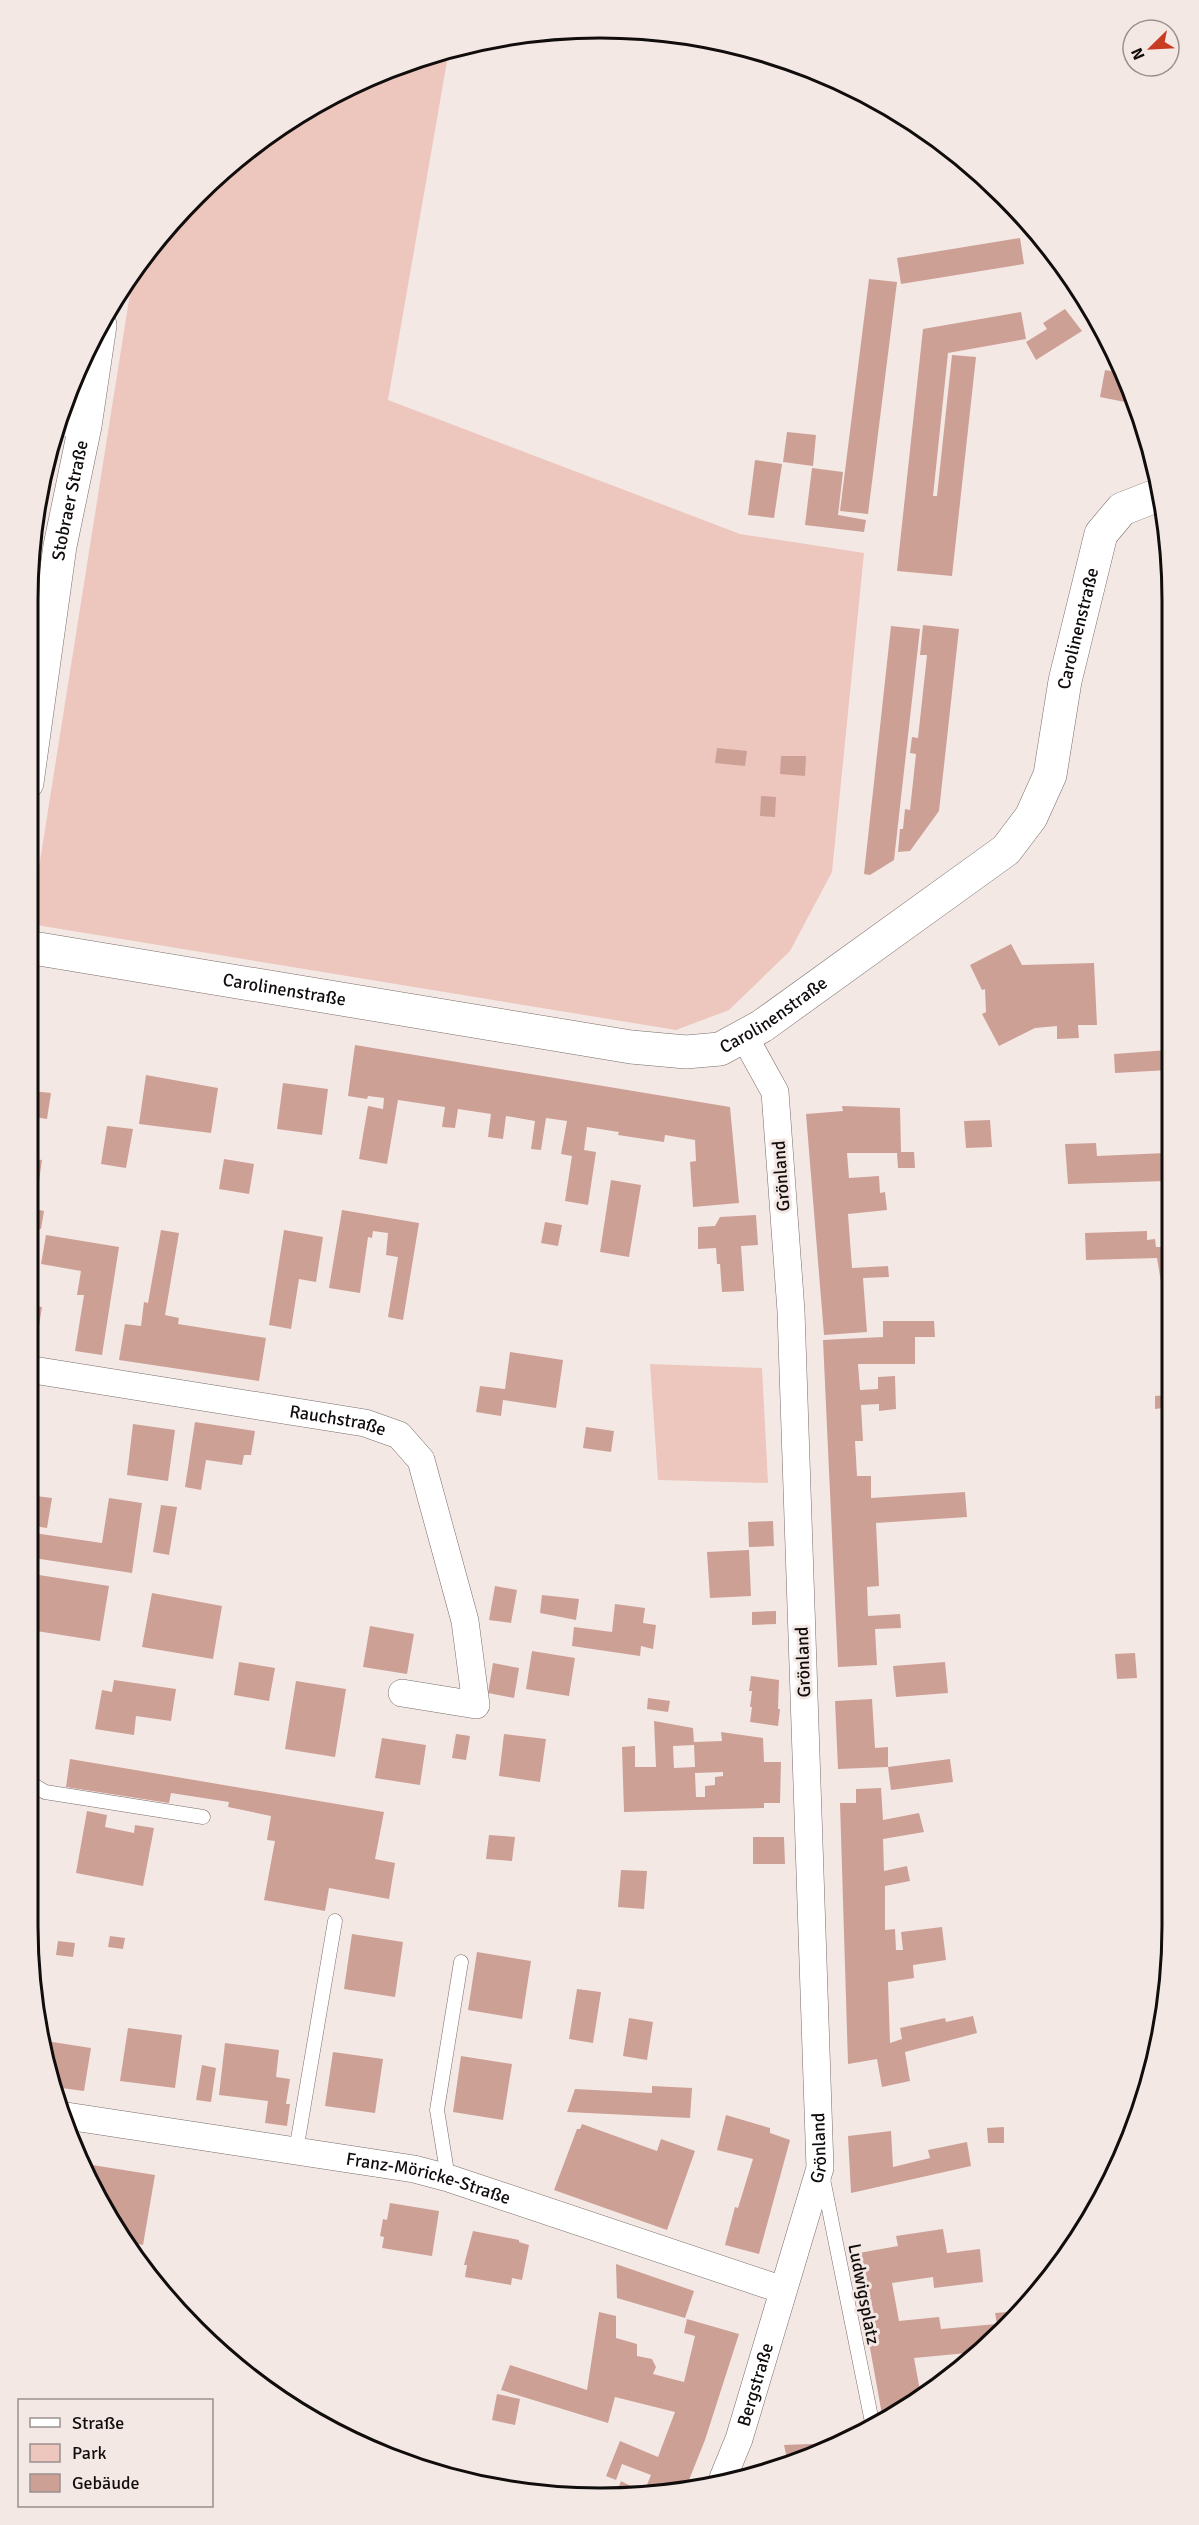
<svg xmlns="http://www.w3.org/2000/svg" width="1199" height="2525" font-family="Signika,sans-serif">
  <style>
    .green { fill: #edc7be }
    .building { fill: #cda096; fill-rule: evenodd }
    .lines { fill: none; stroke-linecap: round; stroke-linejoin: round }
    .lane-casing { stroke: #786d6a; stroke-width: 15 }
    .street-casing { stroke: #786d6a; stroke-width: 28 }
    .secondary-casing { stroke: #786d6a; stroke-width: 34 }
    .lane { stroke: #fff; stroke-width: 14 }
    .street { stroke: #fff; stroke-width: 27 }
    .secondary { stroke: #fff; stroke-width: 33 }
    .labels { text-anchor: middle; stroke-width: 6; stroke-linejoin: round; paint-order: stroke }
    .street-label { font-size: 18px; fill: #110d0c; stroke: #f4e8e5 }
    .rim { fill: none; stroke: #110d0c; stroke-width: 3 }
  </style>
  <rect width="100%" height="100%" fill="#f4e8e5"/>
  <path class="green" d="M449,50L388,400L740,534L864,553L832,872L790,951L729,1010L676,1030L30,924L134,268L195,194L282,123L381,70Z
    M650,1364L762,1368L768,1483L658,1480Z"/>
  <path class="building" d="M1020,238L1024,264L901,284L897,258Z
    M869,279L897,282L868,514L840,511Z
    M1065,309L1082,331L1036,360L1026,342L1047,329L1043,323Z
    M1021,312L1026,339L948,353L933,496H937L952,355L976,357L952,576L897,571L923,329Z
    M1105,370L1124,373L1135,404L1100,397Z
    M787,432L816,435L813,466L783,462Z
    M755,460L782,464L774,518L748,515Z
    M812,468L843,472L838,515L866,520L864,532L805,525Z
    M42,475L47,476L32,562H31L38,487Z
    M923,625L959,629L939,811L910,851L898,852L900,829H903L905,809L910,810L916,754L910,753L912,737L918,738L927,655H920Z
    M891,626L920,629L894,860L870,875L864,874Z
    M717,748L747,751L745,766L715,763Z
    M781,756H806L805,776L780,774Z
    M761,796L776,797L775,817L760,816Z
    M1011,944L1022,965L1094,963L1097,1025H1078L1079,1038L1057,1039V1026L1035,1028L999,1046L982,1014L986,1012L985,989L982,990L970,965Z
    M355,1045L730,1107L739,1203L693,1207L690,1162L696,1161L695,1140L665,1135L664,1142L618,1135L619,1132L587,1127L584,1150L596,1152L588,1205L565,1201L572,1156L561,1154L567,1121L546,1118L541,1150L531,1149L535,1121L506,1116L503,1139L488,1137L491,1114L458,1109L455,1128L442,1127L445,1107L398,1100L387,1164L359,1159L368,1106L383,1109L384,1098L368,1096L367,1099L348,1096Z
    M1169,1050V1070L1115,1073L1114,1054Z
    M146,1075L218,1088L211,1133L139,1124Z
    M283,1083L328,1089L322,1135L277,1129Z
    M33,1091L51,1093L47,1119L29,1116Z
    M842,1106L900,1108L901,1152H914L915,1168H898L897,1153H847L849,1178L879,1176L880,1193L885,1192L887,1210L848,1214L852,1268L888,1266L889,1277L863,1278L867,1332L824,1335L806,1114L843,1111Z
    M990,1120L992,1147L966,1148L964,1121Z
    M107,1126L133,1129L126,1168L101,1164Z
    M1096,1143L1097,1156L1166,1153L1167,1163H1169V1191L1167,1181L1068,1184L1065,1144Z
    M27,1158L42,1160L35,1209L44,1211L41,1229L35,1228L28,1272Z
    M224,1159L254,1164L249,1194L219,1189Z
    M611,1180L641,1185L629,1257L600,1252Z
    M342,1210L419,1223L403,1320L388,1317L398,1257L386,1255L388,1233L373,1231L372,1238L368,1237L360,1293L329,1288Z
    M756,1215L758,1245L741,1246L744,1291L722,1292L720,1264H717L716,1248L698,1249V1227L715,1226L720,1217Z
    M545,1222L562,1225L558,1246L541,1243Z
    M161,1230L179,1233L165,1315L179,1318L178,1324L266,1338L259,1381L119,1360L125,1324L141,1326L144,1302L148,1303Z
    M284,1230L323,1237L316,1282L299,1279L291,1329L269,1325Z
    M1147,1231V1240L1155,1239L1156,1247H1165L1164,1238H1170V1317L1167,1318L1157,1258L1086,1260L1085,1233Z
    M46,1235L119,1247L102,1355L75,1351L84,1295H77L81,1271L41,1264Z
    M27,1305L42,1307L36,1344L27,1343Z
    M883,1321H934L935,1337H915V1364H858L860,1390L878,1389V1377L895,1376L896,1409L879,1411V1404L861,1405L863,1441H855L857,1476H871V1498L965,1492L967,1517L876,1523L879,1586L867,1587L868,1616L900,1614L901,1628L875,1629L877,1665L838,1667L823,1340L883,1337Z
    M510,1352L563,1360L556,1408L503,1400L501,1416L476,1412L480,1386L505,1389Z
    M1167,1379H1170V1418L1164,1419L1163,1408L1155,1409V1396L1168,1395Z
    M195,1422L255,1431L251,1455H244L242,1465L206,1460L201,1490L185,1487Z
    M133,1424L175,1430L168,1481L127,1475Z
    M586,1427L614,1431L611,1452L583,1448Z
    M27,1495L52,1498L47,1528L27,1525Z
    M109,1498L142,1503L132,1573L27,1557V1532L102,1543Z
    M161,1505L177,1507L169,1555L153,1552Z
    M773,1521L774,1546L749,1547L748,1522Z
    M749,1550L751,1596L710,1598L707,1552Z
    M39,1575L109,1586L100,1641L30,1630Z
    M495,1586L517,1590L511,1623L489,1620Z
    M152,1593L222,1606L213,1659L142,1647Z
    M542,1595L579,1599L576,1620L540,1613Z
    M615,1604L645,1608L643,1623L656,1625L653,1649L641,1646L640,1656L572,1646L574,1627L612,1632Z
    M776,1611V1624L752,1625V1612Z
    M370,1626L414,1634L407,1674L363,1667Z
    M532,1651L575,1658L569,1696L526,1689Z
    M1135,1653L1137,1678L1117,1679L1115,1654Z
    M239,1662L275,1668L269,1701L234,1695Z
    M945,1662L948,1693L896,1697L893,1666Z
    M493,1663L519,1668L514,1698L488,1693Z
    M751,1676L779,1680L778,1709H780L778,1726L750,1722L752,1707H750L752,1691H749Z
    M114,1680L176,1689L171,1721L136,1716L134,1735L95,1729L102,1690L112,1692Z
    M296,1681L346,1689L335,1757L285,1749Z
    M648,1698L670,1701L668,1712L647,1709Z
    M872,1699L875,1748L888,1747V1767L950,1759L953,1782L891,1790L888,1767L838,1769L835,1701Z
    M654,1721L693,1728L694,1742L722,1741L721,1732L763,1738L764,1762H781L780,1803H764V1808L624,1812L622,1747L635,1746V1767H656ZM694,1745L695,1767L674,1768L673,1746ZM723,1772V1776L715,1777V1785L705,1786V1797H696L695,1773Z
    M456,1734L470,1736L466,1760L452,1758Z
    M504,1734L546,1739L540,1782L499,1776Z
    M382,1738L426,1745L420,1785L375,1778Z
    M70,1759L384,1812L375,1859L395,1863L389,1899L329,1888L325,1911L264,1900L275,1841L267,1840L271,1816L228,1807L229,1802L171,1793L169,1803L66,1787Z
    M881,1788L883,1820L919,1813L924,1832L883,1839L884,1871L907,1866L910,1881L885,1886V1930L895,1929L896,1950H903L901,1932L942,1927L946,1960L913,1965L914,1978L888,1982L890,2043L902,2039L900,2028L945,2018L946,2022L973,2016L977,2033L905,2052L910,2081L882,2087L877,2059L848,2064L840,1803H856V1789Z
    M87,1811L107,1815L105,1827L134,1833L135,1825L154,1828L143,1886L76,1873Z
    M489,1835L515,1837L512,1861L486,1859Z
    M753,1837H784L785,1864H753Z
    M621,1870L647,1871L644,1909L618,1907Z
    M352,1934L403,1942L395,1997L344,1989Z
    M110,1936L125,1938L123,1949L108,1947Z
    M58,1941L75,1943L73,1957L56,1955Z
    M477,1952L531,1961L522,2019L468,2010Z
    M577,1989L601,1992L593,2043L569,2039Z
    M629,2018L653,2022L647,2060L623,2056Z
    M128,2028L182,2035L175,2088L120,2081Z
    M46,2041L91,2048L84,2091L54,2087Z
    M225,2043L279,2050L276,2077L290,2079L286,2104H290L287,2126L265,2123L268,2101L219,2095Z
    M333,2052L383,2059L375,2113L325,2106Z
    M461,2056L512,2064L503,2120L453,2112Z
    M202,2065L216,2068L211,2102L196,2100Z
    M652,2086L692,2088L690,2118L567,2112L575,2089L652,2093Z
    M726,2115L770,2128V2133L790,2140L759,2254L725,2245L735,2207L738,2208L753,2159L717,2150Z
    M582,2124L657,2151L661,2139L695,2151L667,2230L554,2190L577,2129H580Z
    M1004,2127V2143H988L987,2128Z
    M891,2131L893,2167L930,2158L928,2150L967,2142L971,2166L851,2193L848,2136Z
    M86,2164L155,2175L143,2245L128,2242Z
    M390,2203L439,2211L432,2256L382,2248L384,2237L380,2236L383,2219L387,2220Z
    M943,2229L947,2253L980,2249L983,2282L934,2288L933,2277L892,2283L899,2321L939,2317L941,2329L997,2324L995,2313L1022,2311L978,2352L914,2358L921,2396L883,2420L853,2254L898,2246L896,2236Z
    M473,2231L519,2240V2242L529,2245L522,2280L512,2278L511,2285L465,2277L467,2265H464Z
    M616,2264L694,2291L685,2318L617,2298Z
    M599,2312L616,2316V2338L637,2344V2356L652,2359L656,2367L653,2374L684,2382L695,2336L684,2333L687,2319L739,2334L705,2440L685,2490L675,2493L644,2492L651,2475L622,2464L616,2480L606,2476L620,2441L658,2457L675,2412L615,2397L608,2423L501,2390L510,2365L587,2390Z
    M497,2394L520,2399L515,2425L492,2420Z
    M836,2443L787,2459L784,2445Z
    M621,2481L642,2492L617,2491Z"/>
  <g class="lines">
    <defs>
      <path id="lane" d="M27,1781L45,1792L203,1817
        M296,2151L335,1921
        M448,2178L437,2110L461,1962
        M823,2179L873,2427"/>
      <g id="street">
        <path d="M58,422L85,426"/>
        <path id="s1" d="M27,1369L365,1423L399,1435L421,1460L465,1621L476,1705L402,1693"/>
        <path id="s2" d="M60,2115L414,2169L448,2178L783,2290"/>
        <path id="s3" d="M723,2478L739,2439L820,2168L791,1311L775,1092L744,1036"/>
      </g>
      <g id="secondary">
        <path id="s4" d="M27,783L60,546L85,426L100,325"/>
        <path id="s5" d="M27,947L631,1047L686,1052L720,1049L762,1026L1006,850L1031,817L1050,775L1065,681L1101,534L1122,509L1153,497H1160"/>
      </g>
    </defs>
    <use href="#lane" class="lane-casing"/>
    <use href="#street" class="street-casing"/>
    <use href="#secondary" class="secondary-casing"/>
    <use href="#lane" class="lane"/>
    <use href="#street" class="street"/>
    <use href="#secondary" class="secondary"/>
  </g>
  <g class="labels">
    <g class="street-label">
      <text dy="6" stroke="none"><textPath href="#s4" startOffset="286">Stobraer Straße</textPath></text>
      <text dy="6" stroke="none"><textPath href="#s5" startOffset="1287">Carolinenstraße</textPath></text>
      <text dy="6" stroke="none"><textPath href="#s5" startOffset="261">Carolinenstraße</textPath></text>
      <text dy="6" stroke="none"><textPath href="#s5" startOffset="765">Carolinenstraße</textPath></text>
      <text transform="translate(781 1176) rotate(-94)" y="6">Grönland</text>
      <text dy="6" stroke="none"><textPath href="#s1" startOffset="315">Rauchstraße</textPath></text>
      <text transform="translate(803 1662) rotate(-92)" y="6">Grönland</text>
      <text dy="6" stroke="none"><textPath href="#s3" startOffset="345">Grönland</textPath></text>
      <text dy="6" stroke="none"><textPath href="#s2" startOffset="374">Franz-Möricke-Straße</textPath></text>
      <text transform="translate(864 2294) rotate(79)" y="6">Ludwigsplatz</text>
      <text dy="6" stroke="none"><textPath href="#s3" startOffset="99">Bergstraße</textPath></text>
    </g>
  </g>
  <path d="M0 0H1199V2525H0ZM600 38H600A562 562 0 0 1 1162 600V1926A562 562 0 0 1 600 2488H600A562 562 0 0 1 38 1926V600A562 562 0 0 1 600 38Z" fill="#f4e8e5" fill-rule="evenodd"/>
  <path class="rim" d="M600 38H600A562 562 0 0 1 1162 600V1926A562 562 0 0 1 600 2488H600A562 562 0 0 1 38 1926V600A562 562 0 0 1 600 38Z"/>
  <rect x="18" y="2399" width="195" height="108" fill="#f4e8e5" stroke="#99908e" stroke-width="1.5"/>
  <rect x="30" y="2418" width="30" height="9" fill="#ffffff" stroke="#99908e" stroke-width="1.5"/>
  <text x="72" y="2429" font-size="18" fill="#110d0c">Straße</text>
  <rect x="30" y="2444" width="30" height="18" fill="#edc7be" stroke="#99908e" stroke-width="1.5"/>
  <text x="72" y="2459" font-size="18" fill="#110d0c">Park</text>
  <rect x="30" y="2474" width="30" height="18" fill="#cda096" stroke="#99908e" stroke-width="1.5"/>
  <text x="72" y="2489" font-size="18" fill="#110d0c">Gebäude</text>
  <g transform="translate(1151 48) rotate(246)"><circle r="28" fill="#f4e8e5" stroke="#99908e" stroke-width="1.5"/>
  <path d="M0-4.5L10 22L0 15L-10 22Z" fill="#c73c22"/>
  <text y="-9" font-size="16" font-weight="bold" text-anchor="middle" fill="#110d0c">N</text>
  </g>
</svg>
